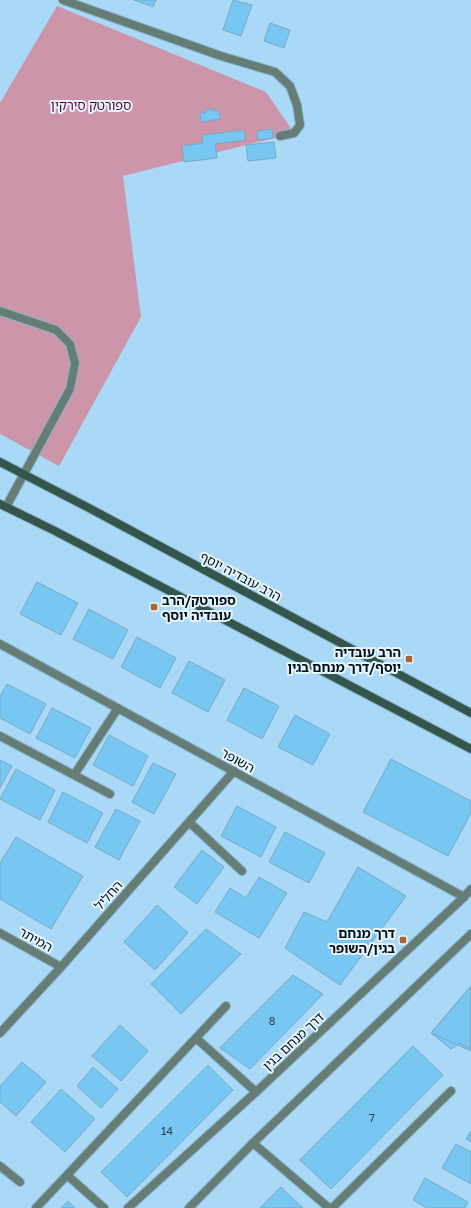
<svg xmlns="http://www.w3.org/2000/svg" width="471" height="1208" font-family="'Golos Text','Noto Sans Hebrew',sans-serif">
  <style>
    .green { fill: #cc95aa }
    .building { fill: #78c6f2; stroke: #7aa9c4 }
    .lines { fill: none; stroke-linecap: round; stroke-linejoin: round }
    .service-casing { stroke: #8bb5ce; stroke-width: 10 }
    .minor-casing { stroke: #8bb5ce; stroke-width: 10 }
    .tertiary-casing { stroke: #8bb5ce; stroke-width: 10 }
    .secondary-casing { stroke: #8bb5ce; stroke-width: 10 }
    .service { stroke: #667d76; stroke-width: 8 }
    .minor { stroke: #667d76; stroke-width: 8 }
    .tertiary { stroke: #667d76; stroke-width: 8 }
    .secondary { stroke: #33554c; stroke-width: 8 }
    .poi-dot { fill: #a86533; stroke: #e7f5fe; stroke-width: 1.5 }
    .labels { text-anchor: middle; stroke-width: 4; stroke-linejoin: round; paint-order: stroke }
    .number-label { font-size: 11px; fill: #1f3d4e }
    .park-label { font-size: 13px; fill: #5b0033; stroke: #e7f5fe }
    .street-label { font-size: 13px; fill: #010f18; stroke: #e7f5fe }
    .poi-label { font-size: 13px; font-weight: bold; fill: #010f18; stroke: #e7f5fe; text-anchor: end }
  </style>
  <rect width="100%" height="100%" fill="#a9d9f6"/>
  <path class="green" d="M57,6L266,92L294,133L123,176L141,317L59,466L0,434V103Z"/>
  <path class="building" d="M134,0H156L153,7Z
    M233,0L252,5L241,36L223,30Z
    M270,23L290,30L284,48L264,41Z
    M214,109L215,111H219L220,119L201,122L200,113H205V110Z
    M272,129L273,138L258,140L257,131Z
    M244,130L245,140L215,144L217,158L184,162L182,146L203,143L202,135Z
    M274,142L276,158L248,161L246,145Z
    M37,582L78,603L61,635L20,614Z
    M89,609L128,630L113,659L73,639Z
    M137,637L176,658L160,688L121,667Z
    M189,661L225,680L208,712L172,693Z
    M7,684L46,704L30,734L0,718V696Z
    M244,688L279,706L262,739L227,720Z
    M52,708L91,728L75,758L36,738Z
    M295,715L330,734L313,765L278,747Z
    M109,735L148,756L133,786L93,765Z
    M391,759L471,801V813L448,856L363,812Z
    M0,760L12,766L0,788Z
    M153,763L176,774L154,814L132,802Z
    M16,769L55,790L40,820L0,799Z
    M63,792L103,813L87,843L48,822Z
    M237,806L276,827L261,857L221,836Z
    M116,809L140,821L119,860L95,847Z
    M285,832L325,853L309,883L269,862Z
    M16,837L83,876L51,929L0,899V863Z
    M202,850L224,867L197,904L174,887Z
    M358,867L406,896L340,985L285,948L304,912L327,922Z
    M259,877L287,893L259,938L215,912L230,888L246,898Z
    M157,905L188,933L155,970L124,942Z
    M206,929L241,954L181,1014L151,984Z
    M293,975L323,994L250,1069L220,1048Z
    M471,986V1049L460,1043L451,1049L431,1033Z
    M471,986V1051L431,1033Z
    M120,1025L148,1051L121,1081L92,1056Z
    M413,1046L443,1075L331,1189L300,1160Z
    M22,1062L46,1082L16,1116L0,1102V1086Z
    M208,1065L233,1090L127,1197L101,1172Z
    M93,1067L118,1089L101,1108L77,1086Z
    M61,1089L95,1119L65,1152L31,1122Z
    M471,1131V1142L466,1139Z
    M456,1144L471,1152V1184L442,1168Z
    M425,1178L468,1202L465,1208H427L413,1200Z
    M281,1187L303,1208H260Z
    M68,1201L75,1208H61Z"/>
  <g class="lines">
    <defs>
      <path id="service" d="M63,0L221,56L275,72L290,86L297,105L300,125L294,133L280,136
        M0,311L56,330L70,344L75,363L70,389L6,507
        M196,1038L256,1092
        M253,1143L329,1208
        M0,1166L20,1182
        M67,1175L104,1208
        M36,1208L226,1006
        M332,1208L451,1091"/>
      <path id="minor" d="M0,644L464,897
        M0,736L110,794
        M74,775L118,708
        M189,822L242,871
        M0,933L61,967
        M0,1033L61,967L234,771"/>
      <path id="tertiary" d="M128,1208L256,1092L464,897L471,889
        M189,1208L253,1143L471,934"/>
      <path id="secondary" d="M0,462L89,508L471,713
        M0,504L55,531L471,749"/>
    </defs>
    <use href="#service" class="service-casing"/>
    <use href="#minor" class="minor-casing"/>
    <use href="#tertiary" class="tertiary-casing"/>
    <use href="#secondary" class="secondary-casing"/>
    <use href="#service" class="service"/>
    <use href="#minor" class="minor"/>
    <use href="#tertiary" class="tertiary"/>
    <use href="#secondary" class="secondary"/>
  </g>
  <g class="poi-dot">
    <rect x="150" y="603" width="8" height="8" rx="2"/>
    <rect x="405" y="655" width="8" height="8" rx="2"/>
    <rect x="399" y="936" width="8" height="8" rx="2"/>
  </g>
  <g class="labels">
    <g class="number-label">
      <text x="272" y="1025">8</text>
      <text x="372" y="1122">7</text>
      <text x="167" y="1135">14</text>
    </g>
    <g class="park-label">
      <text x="91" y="110">ספורטק סירקין</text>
    </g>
    <g class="street-label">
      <text transform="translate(241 576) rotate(28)" y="5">הרב עובדיה יוסף</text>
      <text transform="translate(238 760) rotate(29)" y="5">השופר</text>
      <text transform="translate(108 895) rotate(-48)" y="5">החליל</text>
      <text transform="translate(36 939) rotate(29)" y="5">המיתר</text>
      <text transform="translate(293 1041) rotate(-43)" y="5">דרך מנחם בגין</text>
    </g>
    <g class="poi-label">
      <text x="162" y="605" text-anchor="start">ספורטק/הרב<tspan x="162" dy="15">עובדיה יוסף</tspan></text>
      <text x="401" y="657">הרב עובדיה<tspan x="401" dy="15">יוסף/דרך מנחם בגין</tspan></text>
      <text x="395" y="938">דרך מנחם<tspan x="395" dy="15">בגין/השופר</tspan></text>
    </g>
  </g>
</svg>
